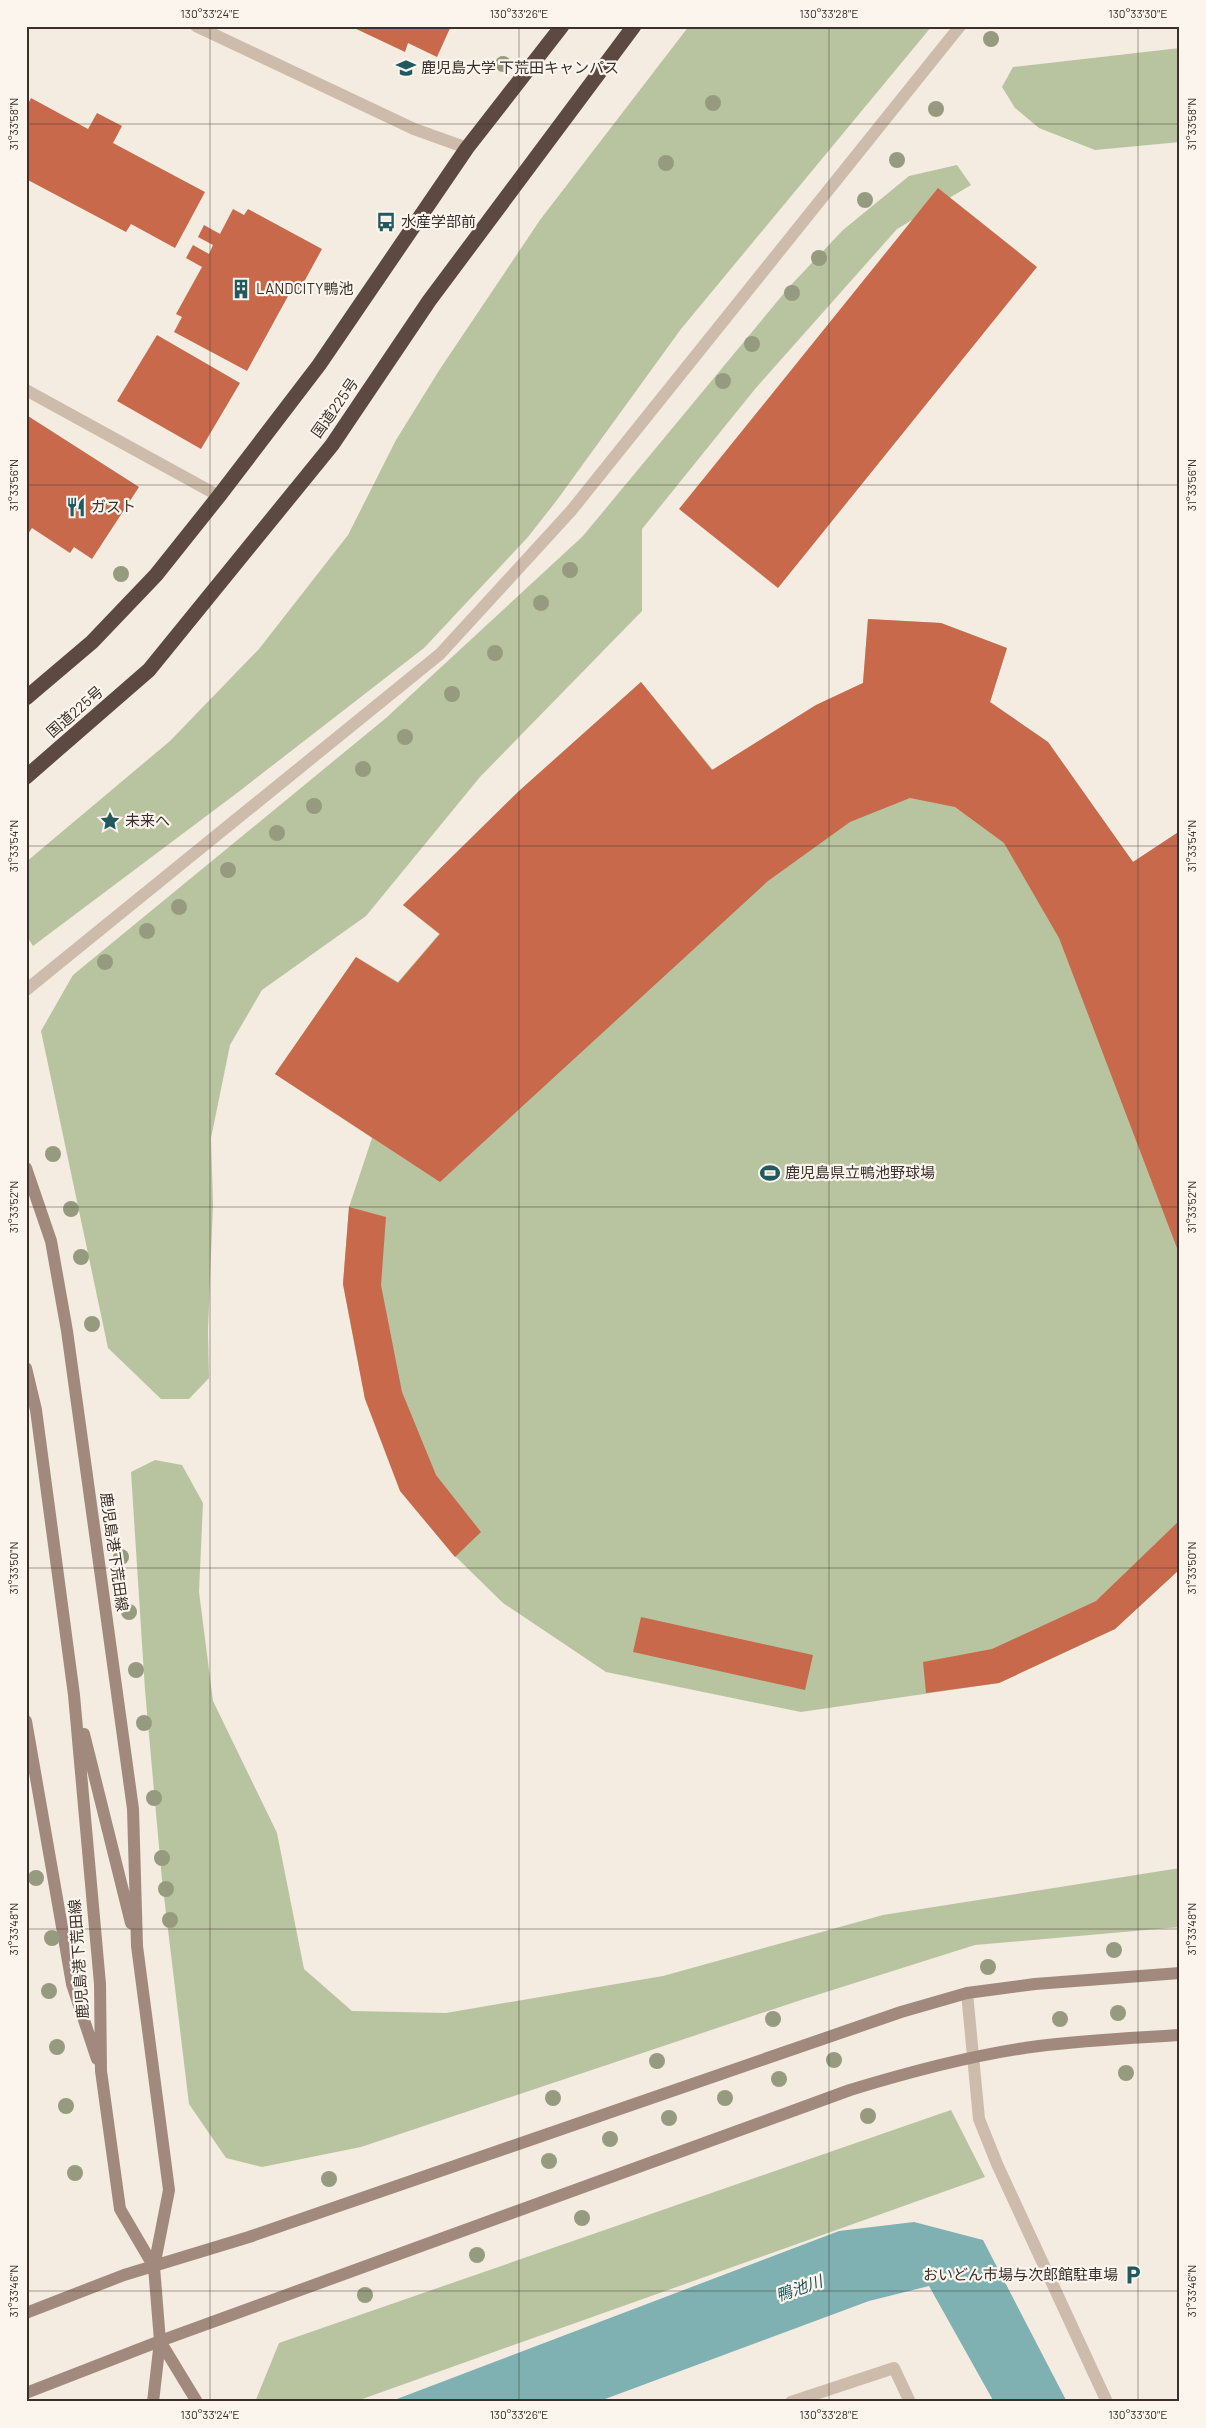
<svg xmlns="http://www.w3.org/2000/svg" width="1206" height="2428" font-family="Barlow,'Noto Sans JP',sans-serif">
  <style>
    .green { fill: #b8c4a0 }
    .water { fill: #7fb0b2 }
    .building { fill: #c8694b }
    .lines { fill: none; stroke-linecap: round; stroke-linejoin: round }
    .street { stroke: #cdbbac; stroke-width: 12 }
    .secondary { stroke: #a18a7d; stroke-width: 12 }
    .highway { stroke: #5c4a42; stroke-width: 15 }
    .tree { fill: #969b7f }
    .ticks { fill: none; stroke: #3b302b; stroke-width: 1; stroke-opacity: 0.45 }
    .labels { text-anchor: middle; stroke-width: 4.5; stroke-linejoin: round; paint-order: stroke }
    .poi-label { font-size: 15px; fill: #3b302b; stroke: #fbf5ee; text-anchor: start }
    .street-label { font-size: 15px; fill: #3b302b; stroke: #fbf5ee }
    .water-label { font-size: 16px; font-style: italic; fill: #1f5a5e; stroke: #fbf5ee }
    .neatline { fill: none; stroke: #3b302b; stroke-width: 2 }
    .ticks-label { font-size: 12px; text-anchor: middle; fill: #3b302b }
  </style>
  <rect width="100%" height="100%" fill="#f4ebe1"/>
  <path class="green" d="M689,26H932L681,329L557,500L528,537L424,648L237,793L33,946L26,935V862L170,741L259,649L348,535L396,440L440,369L540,220Z
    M1180,48V142L1095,150L1039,128L1015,108L1002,87L1013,67Z
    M957,165L971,185L897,229L755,389L642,529V611L480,777L366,916L262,990L230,1045L211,1138L213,1205L208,1331L209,1378L189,1399H161L108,1348L41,1031L73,975L386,718L583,536L790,286L843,230L909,176Z
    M868,619L941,623L1007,648L990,702L1048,742L1133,862L1180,831V1569L1115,1629L999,1683L801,1712L606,1672L503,1603L455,1556L365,1399L343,1284L349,1207L372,1138L275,1074L356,957L398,982L439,934L403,905L519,791L641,682L713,770L816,705L863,683Z
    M155,1460L182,1465L203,1503L199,1592L213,1701L277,1833L304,1969L352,2011L446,2013L663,1976L883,1915L1180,1868V1927L975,1945L804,1999L361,2147L262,2167L226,2158L189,2104L162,1880L145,1690L131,1472Z
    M951,2110L985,2177L354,2402H255L279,2343Z"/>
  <path class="water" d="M914,2222L983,2240L1067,2402H994L929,2286L869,2301L597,2402H389L839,2231Z"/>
  <path class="building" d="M350,26H451L437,57L408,43L405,52Z
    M31,98L88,129L97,113L122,126L113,143L205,192L175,248L131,224L126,232L26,179V108Z
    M938,188L1037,267L778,588L679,509Z
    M233,209L244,215L248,209L322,249L299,291L293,287L247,371L174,332L182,317L176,314L202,267L186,258L193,245L209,254L213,245L198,237L204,225L220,234Z
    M157,335L240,383L201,449L117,401Z
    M28,416L139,487L92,559L74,547L70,553L32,528L26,537Z
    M868,619L941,623L1007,648L990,702L1048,742L1133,862L1180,831V1256L1059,938L1004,843L955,807L910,798L850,822L768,881L440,1182L275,1074L356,957L398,983L440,934L403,905L519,791L641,682L712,770L816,705L863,683Z
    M349,1207L386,1217L381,1285L402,1392L436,1475L481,1532L455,1557L400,1491L365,1399L343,1284Z
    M1180,1520V1569L1115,1629L999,1683L926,1693L923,1662L992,1649L1096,1601Z
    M641,1617L813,1655L805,1690L633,1652Z"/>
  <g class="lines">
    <path class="street" d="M196,26L414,129L467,148
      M26,390L219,496
      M26,990L440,654L571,511L960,26
      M967,1993L979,2119L997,2164L1107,2402
      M791,2402L894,2368L910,2402"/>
    <path class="secondary" d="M26,1168L51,1241L67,1331L133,1809L137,1946L169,2190L154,2267L160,2341L153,2402
      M26,1368L36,1410L74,1695L100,1984L101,2071L120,2209L154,2267
      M26,1721L72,1984L97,2059
      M84,1734L131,1923
      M26,2313L124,2275L249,2237L901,2012L967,1993L1035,1984L1180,1973
      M160,2341L197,2402
      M26,2393L160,2341L850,2090C912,2071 975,2054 1039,2046C1086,2040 1133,2038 1180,2035"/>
    <path class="highway" d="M26,698L92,642L156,575L219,496L319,365L467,148L562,26
      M26,777L149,670L332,445L429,301L634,26"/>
  </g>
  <g class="tree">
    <circle cx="991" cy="39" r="8"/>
    <circle cx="503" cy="64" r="8"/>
    <circle cx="713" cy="103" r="8"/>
    <circle cx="936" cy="109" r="8"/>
    <circle cx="897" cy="160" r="8"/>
    <circle cx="666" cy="163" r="8"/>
    <circle cx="865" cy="200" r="8"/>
    <circle cx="819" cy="258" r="8"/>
    <circle cx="792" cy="293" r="8"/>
    <circle cx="752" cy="344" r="8"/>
    <circle cx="723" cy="381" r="8"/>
    <circle cx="570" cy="570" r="8"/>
    <circle cx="121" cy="574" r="8"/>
    <circle cx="541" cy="603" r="8"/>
    <circle cx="495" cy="653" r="8"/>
    <circle cx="452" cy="694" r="8"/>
    <circle cx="405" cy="737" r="8"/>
    <circle cx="363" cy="769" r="8"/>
    <circle cx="314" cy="806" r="8"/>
    <circle cx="277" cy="833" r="8"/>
    <circle cx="228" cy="870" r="8"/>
    <circle cx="179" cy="907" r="8"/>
    <circle cx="147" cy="931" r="8"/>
    <circle cx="105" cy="962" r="8"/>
    <circle cx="53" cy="1154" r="8"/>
    <circle cx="71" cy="1209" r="8"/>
    <circle cx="81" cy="1257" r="8"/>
    <circle cx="92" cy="1324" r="8"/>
    <circle cx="121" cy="1557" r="8"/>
    <circle cx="129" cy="1612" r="8"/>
    <circle cx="136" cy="1670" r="8"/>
    <circle cx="144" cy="1723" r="8"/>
    <circle cx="154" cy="1798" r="8"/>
    <circle cx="162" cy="1858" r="8"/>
    <circle cx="36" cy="1878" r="8"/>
    <circle cx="166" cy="1889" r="8"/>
    <circle cx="170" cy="1920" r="8"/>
    <circle cx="52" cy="1938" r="8"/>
    <circle cx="1114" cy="1950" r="8"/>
    <circle cx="988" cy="1967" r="8"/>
    <circle cx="49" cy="1991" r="8"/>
    <circle cx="1118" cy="2013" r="8"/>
    <circle cx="773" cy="2019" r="8"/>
    <circle cx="1060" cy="2019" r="8"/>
    <circle cx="57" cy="2047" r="8"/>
    <circle cx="834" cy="2060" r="8"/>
    <circle cx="657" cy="2061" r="8"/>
    <circle cx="1126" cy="2073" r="8"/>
    <circle cx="779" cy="2079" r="8"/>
    <circle cx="553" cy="2098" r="8"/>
    <circle cx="725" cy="2098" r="8"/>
    <circle cx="66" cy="2106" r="8"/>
    <circle cx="868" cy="2116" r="8"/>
    <circle cx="669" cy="2118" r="8"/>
    <circle cx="610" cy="2139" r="8"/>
    <circle cx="549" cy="2161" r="8"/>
    <circle cx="75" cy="2173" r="8"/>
    <circle cx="329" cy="2179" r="8"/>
    <circle cx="582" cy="2218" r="8"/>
    <circle cx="477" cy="2255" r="8"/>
    <circle cx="365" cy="2295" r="8"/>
  </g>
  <path class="ticks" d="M210,26V2402M519,26V2402M829,26V2402M1138,26V2402M26,124H1180M26,485H1180M26,846H1180M26,1207H1180M26,1568H1180M26,1929H1180M26,2291H1180"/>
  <defs>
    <symbol id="university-bare" viewBox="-9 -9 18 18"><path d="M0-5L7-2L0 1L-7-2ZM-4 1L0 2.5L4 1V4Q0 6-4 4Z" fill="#1f5a5e" stroke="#fbf5ee" stroke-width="2.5" paint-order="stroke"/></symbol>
    <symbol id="bus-bare" viewBox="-9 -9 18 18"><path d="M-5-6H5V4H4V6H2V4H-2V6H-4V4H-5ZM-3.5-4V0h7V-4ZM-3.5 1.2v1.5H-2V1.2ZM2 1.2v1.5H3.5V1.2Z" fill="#1f5a5e" stroke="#fbf5ee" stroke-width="2.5" paint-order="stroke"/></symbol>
    <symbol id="building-bare" viewBox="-9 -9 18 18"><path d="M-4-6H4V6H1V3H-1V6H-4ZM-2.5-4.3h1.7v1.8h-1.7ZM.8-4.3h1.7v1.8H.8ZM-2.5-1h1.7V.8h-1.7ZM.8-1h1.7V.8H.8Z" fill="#1f5a5e" stroke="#fbf5ee" stroke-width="2.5" paint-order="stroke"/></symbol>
    <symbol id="restaurant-bare" viewBox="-9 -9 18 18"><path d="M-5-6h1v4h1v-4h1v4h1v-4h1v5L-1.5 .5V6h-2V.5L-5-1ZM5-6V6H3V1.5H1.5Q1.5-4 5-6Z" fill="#1f5a5e" stroke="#fbf5ee" stroke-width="2.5" paint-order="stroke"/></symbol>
    <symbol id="sight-bare" viewBox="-9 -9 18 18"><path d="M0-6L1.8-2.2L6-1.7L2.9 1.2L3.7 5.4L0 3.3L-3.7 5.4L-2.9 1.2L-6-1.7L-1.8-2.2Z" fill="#1f5a5e" stroke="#fbf5ee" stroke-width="2.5" paint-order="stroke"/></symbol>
    <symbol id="stadium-bare" viewBox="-9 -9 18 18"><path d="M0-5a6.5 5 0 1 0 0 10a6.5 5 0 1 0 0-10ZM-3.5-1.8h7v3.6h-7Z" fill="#1f5a5e" stroke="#fbf5ee" stroke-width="2.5" paint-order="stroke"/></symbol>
    <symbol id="parking-bare" viewBox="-9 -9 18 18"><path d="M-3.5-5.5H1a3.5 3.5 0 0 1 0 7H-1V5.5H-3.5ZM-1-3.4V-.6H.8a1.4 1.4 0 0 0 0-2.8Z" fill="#1f5a5e" stroke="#fbf5ee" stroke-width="2.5" paint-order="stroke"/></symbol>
  </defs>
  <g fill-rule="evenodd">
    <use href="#university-bare" x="392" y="54" width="28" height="28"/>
    <use href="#bus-bare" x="372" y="208" width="28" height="28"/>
    <use href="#building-bare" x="227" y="275" width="28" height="28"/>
    <use href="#restaurant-bare" x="62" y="493" width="28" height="28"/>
    <use href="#sight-bare" x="96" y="807" width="28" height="28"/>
    <use href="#stadium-bare" x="756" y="1159" width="28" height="28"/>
    <use href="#parking-bare" x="1119" y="2261" width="28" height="28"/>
  </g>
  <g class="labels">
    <g class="poi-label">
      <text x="421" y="73">鹿児島大学 下荒田キャンパス</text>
      <text x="401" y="227">水産学部前</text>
      <text x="256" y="294">LANDCITY鴨池</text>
      <text x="91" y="512">ガスト</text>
      <text x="125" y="826">未来へ</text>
      <text x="785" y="1178">鹿児島県立鴨池野球場</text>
      <text x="1118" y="2280" text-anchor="end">おいどん市場与次郎館駐車場</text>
    </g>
    <g class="street-label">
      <text transform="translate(335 408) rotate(-55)" y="5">国道225号</text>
      <text transform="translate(75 712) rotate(-41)" y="5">国道225号</text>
      <text transform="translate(114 1552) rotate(82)" y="5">鹿児島港下荒田線</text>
      <text transform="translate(79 1959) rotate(-94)" y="5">鹿児島港下荒田線</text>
    </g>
    <g class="water-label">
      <text transform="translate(799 2288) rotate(-19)" y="6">鴨池川</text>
    </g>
  </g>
  <rect width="1206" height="2428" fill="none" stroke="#fbf5ee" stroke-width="55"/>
  <rect x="28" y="28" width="1150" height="2372" class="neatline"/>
  <g class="ticks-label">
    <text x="210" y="18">130°33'24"E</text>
    <text x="519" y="18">130°33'26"E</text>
    <text x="829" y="18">130°33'28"E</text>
    <text x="1138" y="18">130°33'30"E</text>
    <text transform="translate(14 124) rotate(-90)" y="4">31°33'58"N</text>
    <text transform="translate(1192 124) rotate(-90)" y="4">31°33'58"N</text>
    <text transform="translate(14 485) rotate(-90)" y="4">31°33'56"N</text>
    <text transform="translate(1192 485) rotate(-90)" y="4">31°33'56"N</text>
    <text transform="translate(14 846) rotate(-90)" y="4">31°33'54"N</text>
    <text transform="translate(1192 846) rotate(-90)" y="4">31°33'54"N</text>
    <text transform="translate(14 1207) rotate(-90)" y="4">31°33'52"N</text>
    <text transform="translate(1192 1207) rotate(-90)" y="4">31°33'52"N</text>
    <text transform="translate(14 1568) rotate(-90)" y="4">31°33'50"N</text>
    <text transform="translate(1192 1568) rotate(-90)" y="4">31°33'50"N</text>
    <text transform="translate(14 1929) rotate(-90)" y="4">31°33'48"N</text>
    <text transform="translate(1192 1929) rotate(-90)" y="4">31°33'48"N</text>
    <text transform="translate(14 2291) rotate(-90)" y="4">31°33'46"N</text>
    <text transform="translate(1192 2291) rotate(-90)" y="4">31°33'46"N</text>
    <text x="210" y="2419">130°33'24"E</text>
    <text x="519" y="2419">130°33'26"E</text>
    <text x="829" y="2419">130°33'28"E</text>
    <text x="1138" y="2419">130°33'30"E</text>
  </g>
</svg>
